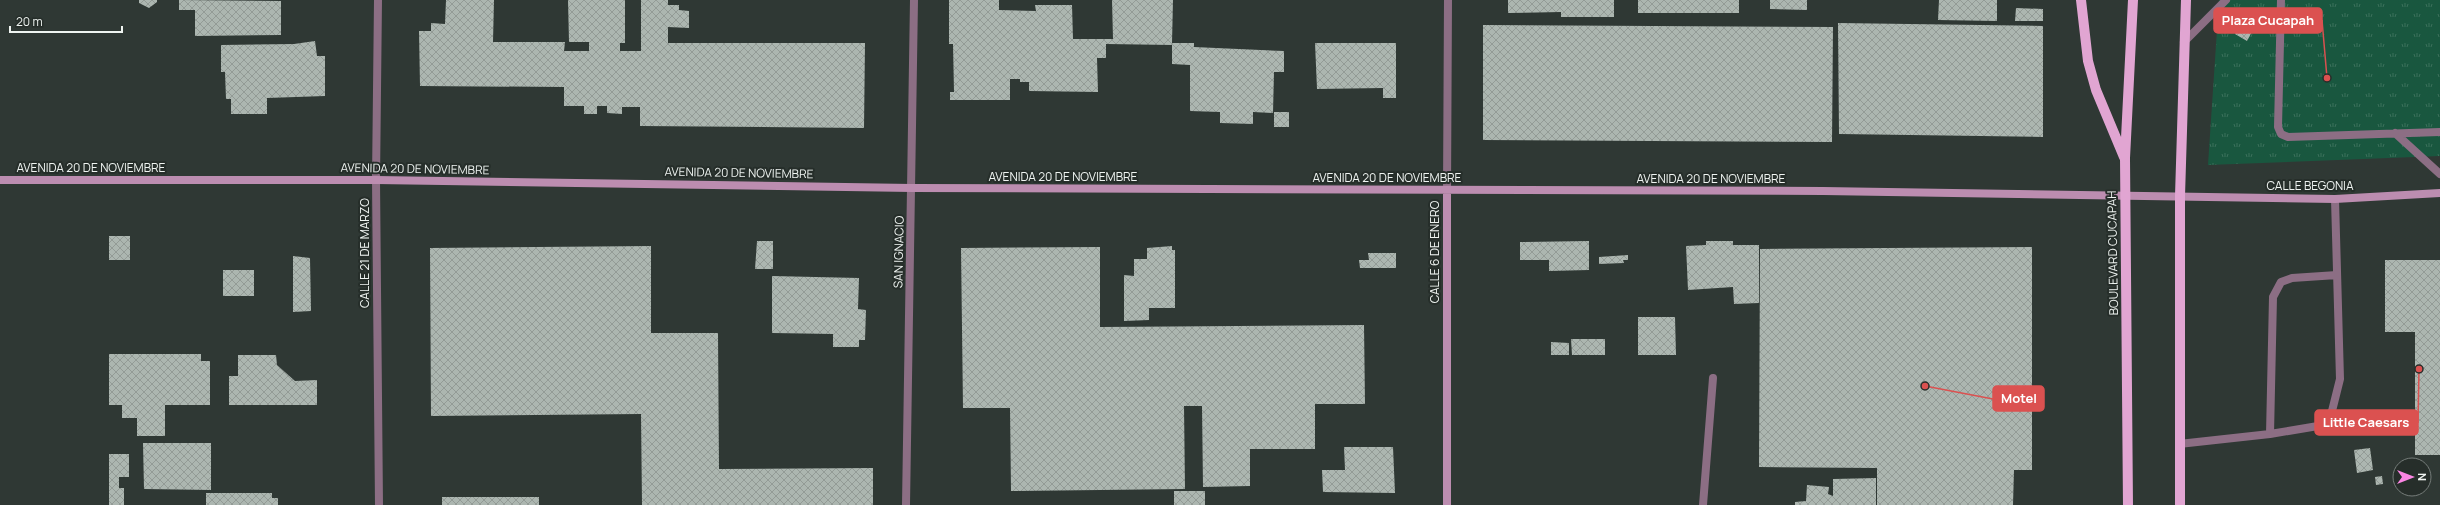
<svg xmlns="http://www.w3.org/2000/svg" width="2440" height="505" font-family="Manrope,sans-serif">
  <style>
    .park { fill: url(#park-tufts) }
    .building { fill: url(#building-cross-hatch) }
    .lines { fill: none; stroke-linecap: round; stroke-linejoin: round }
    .service { stroke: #8c6e84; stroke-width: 8 }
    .minor { stroke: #8c6e84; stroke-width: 8 }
    .secondary { stroke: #bc8db0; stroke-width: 8 }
    .primary { stroke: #e1a5d2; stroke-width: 10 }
    .labels { text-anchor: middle; stroke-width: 4; stroke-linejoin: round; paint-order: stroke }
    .street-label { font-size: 12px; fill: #eff4f1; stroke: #262e2a }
    .leader { fill: none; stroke: #db5150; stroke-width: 1.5 }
    .callout-dot { fill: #db5150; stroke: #262e2a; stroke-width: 1.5 }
    .callout { fill: #db5150; stroke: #db5150; stroke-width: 1.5 }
    .callout-label { font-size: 13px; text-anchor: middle; font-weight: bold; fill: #fff }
  </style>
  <defs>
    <pattern id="park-tufts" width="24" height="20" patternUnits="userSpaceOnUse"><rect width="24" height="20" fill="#19573f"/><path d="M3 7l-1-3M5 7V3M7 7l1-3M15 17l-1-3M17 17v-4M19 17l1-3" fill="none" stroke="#3b705b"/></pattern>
    <pattern id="building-cross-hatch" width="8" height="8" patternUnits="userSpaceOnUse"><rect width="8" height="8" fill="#acb6b0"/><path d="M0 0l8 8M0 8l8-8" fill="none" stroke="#939b96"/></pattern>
  </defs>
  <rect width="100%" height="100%" fill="#2f3834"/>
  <path class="park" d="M2219,0H2440V156L2208,165Z"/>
  <path class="building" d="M139,0H157V2L149,8L139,3Z
    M179,0L281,1V35L195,36V10H179Z
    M446,0H494L493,42H565L564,51H589V42H569L568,0H625V43H620V51H641V0H668V5H679V10L689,11V28L668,27V43H865L864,128L640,126V107H622V114L607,113V106H597V114H584V106H564V87L420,86L419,31H431V23L445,24Z
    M949,0H999V10L1036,11L1035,5H1072L1073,39H1113L1112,0H1173L1172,43H1194V47L1284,51V72H1274L1273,113L1253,112V124L1220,123V112L1190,111V65L1172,64V45L1106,44V58H1097L1098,92L1029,91V82H1020V79H1010V100H950V92H954L953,44H949Z
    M1508,0H1614V17H1561V12L1508,13Z
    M1638,0H1739V13H1638Z
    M1770,0H1807V10L1770,9Z
    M1939,0H1997V21L1938,20Z
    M2016,8L2043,9V21H2015Z
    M2243,20L2255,26L2247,41L2235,34Z
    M1838,23L2043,26V137L1839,134Z
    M1483,25L1833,27L1832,142L1483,140Z
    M315,41L317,56H325V96L267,98V114H231V99H226L225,72H221V45L294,44Z
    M1315,43H1396V98H1383V88L1317,89Z
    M1274,112H1289V127H1274Z
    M109,236H130V260H109Z
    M757,241H773V269H755Z
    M1589,241V270L1549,271V260H1520V242Z
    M1706,241H1733V245H1759V303L1734,304L1733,287L1688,290L1686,246L1706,245Z
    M651,246V333H718L719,469L873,468V505H642L641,414L431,416L430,248Z
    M1172,246V250H1175V308H1149V320L1124,321V275L1134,276V259H1147V248Z
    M1100,247V327L1364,325L1365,404H1315V449H1250V486L1203,487L1202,406H1184L1185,489L1011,491L1010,408H963L961,248Z
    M2032,247V470H2014L2013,505H1877V468L1759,467L1760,249Z
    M1368,253H1396V268H1360L1359,260H1369Z
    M1628,255V260H1623L1624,263L1599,264V257Z
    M293,256L310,258L311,311L293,312Z
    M2385,260H2440V455H2415V332H2385Z
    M223,270H254V296H223Z
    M772,276L859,278L858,309L866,310L865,340H859V347H833V334L772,333Z
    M1638,317H1675L1676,355H1638Z
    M1571,339H1605V355H1572Z
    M1551,342L1569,343V355H1551Z
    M109,354H201V361H210V405H165V436H137V418H122V405H109Z
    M238,355H276L277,365L295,381L317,380V405H229V376H238Z
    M143,443H211V490L144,489Z
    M1344,447H1393L1395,493L1323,492L1322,470H1345Z
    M2370,448L2373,470L2357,473L2354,450Z
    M109,454H129V477H119V488H124V505H109Z
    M2382,476L2383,484L2376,485L2375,477Z
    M1876,478V505H1795V502L1806,501L1807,485L1829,487L1828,494L1833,496V479Z
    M1174,491H1205V505H1174Z
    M206,493H272V498H278V505H206Z
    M442,497H539V505H442Z"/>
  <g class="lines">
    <path class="service" d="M2281,0L2278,127L2281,134L2288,137L2440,132
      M2184,42L2226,0
      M2395,133L2440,174
      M2270,434L2273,297L2281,282L2292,278L2337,275
      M2179,444L2270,434L2318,426L2332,411L2340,379L2335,199
      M1703,505L1713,378"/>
    <path class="minor" d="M378,0L376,180L379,505
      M1447,191L1448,0
      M906,505L914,0"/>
    <path class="secondary" d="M0,180H376L912,188L1823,191L2335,199L2440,193
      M1447,191V505"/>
    <path class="primary" d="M2081,0L2088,61L2096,90L2124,157
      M2128,505L2125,158L2133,0
      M2180,505V196L2186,0"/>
  </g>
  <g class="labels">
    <g class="street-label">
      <text x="91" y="172">AVENIDA 20 DE NOVIEMBRE</text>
      <text transform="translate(415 169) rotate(1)" y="4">AVENIDA 20 DE NOVIEMBRE</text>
      <text transform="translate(739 173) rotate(1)" y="4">AVENIDA 20 DE NOVIEMBRE</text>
      <text x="1063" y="181">AVENIDA 20 DE NOVIEMBRE</text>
      <text x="1387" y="182">AVENIDA 20 DE NOVIEMBRE</text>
      <text x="1711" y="183">AVENIDA 20 DE NOVIEMBRE</text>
      <text x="2310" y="190">CALLE BEGONIA</text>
      <text transform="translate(899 252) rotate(-89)" y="4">SAN IGNACIO</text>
      <text transform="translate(1435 252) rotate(-90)" y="4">CALLE 6 DE ENERO</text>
      <text transform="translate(365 253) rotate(-90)" y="4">CALLE 21 DE MARZO</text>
      <text transform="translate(2113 253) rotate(-91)" y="4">BOULEVARD CUCAPAH</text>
    </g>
  </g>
  <path class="leader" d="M2327 78L2322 20M1925 386L1993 399M2419 369L2418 423"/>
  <g class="callout-dot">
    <circle cx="2327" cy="78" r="4"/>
    <circle cx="1925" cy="386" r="4"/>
    <circle cx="2419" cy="369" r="4"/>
  </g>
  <g class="callout">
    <rect x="2214" y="8" width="108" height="25" rx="4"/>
    <rect x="1993" y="386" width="51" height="25" rx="4"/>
    <rect x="2315" y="410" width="103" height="25" rx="4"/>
  </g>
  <g class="callout-label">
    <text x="2268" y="25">Plaza Cucapah</text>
    <text x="2019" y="403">Motel</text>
    <text x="2366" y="427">Little Caesars</text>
  </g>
  <g transform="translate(2412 477) rotate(90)"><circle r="19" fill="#262e2a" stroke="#767d7a"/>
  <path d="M0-3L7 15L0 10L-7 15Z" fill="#fc86e4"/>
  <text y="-6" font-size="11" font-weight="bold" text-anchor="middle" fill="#eff4f1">N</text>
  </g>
  <path d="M10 26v6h112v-6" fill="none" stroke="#eff4f1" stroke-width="2"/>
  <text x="16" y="26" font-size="12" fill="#eff4f1" stroke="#262e2a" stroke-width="3" paint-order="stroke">20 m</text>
</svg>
